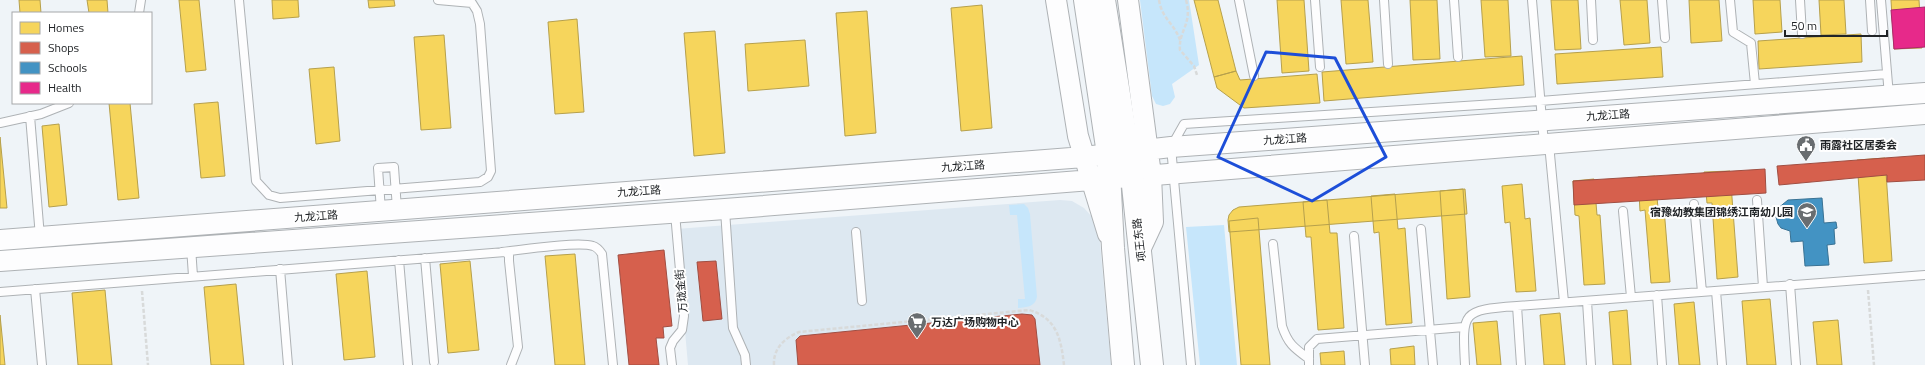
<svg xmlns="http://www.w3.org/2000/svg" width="1925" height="365" font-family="'Titillium Web','Noto Sans SC',sans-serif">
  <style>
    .built { fill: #dde8f1 }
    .green { fill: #c6e6fb }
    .homes { fill: #f6d55c; stroke: #b6a04c }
    .shops { fill: #d6604d; stroke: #a04e42 }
    .schools { fill: #4393c3; stroke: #397294 }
    .health { fill: #e7298a; stroke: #ac286c }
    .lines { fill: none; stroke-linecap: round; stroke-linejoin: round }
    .service-casing { stroke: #aeb2b5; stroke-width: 10 }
    .tertiary-casing { stroke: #aeb2b5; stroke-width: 22 }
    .primary-casing { stroke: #aeb2b5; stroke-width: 24 }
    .path { stroke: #d8dada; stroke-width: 2.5; stroke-dasharray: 4 2; stroke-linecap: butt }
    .service { stroke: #fdfdfe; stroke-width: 8 }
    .tertiary { stroke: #fdfdfe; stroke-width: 20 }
    .primary { stroke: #fdfdfe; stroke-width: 22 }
    .marked { fill: none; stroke: #1d4ed8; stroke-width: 3; stroke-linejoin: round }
    .labels { text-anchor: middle; stroke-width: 4; stroke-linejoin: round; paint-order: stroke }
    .street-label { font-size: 11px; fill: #212427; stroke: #fff }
    .poi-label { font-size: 11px; font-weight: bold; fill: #212427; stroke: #fff; text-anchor: start }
  </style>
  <rect width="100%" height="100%" fill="#eff4f8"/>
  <path class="built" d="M1060,200L1072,201L1084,208L1094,219L1099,232L1111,365H688L676,229Z"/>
  <path class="green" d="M1140,0H1189L1199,65L1172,84L1175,97L1170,104L1163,106L1156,104L1152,96Z
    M1024,204L1028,208L1030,214L1037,297C1035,307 1027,307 1018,308V299H1025L1017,215H1010L1009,205Z
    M1224,225L1237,365H1200L1186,227Z"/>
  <path class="homes" d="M19,0H40L41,13H20Z
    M87,0H107L108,13H89Z
    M179,0H199L206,70L186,72Z
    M272,0H298L299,17L273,19Z
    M368,0H394L395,6L369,8Z
    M1194,0H1218L1236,71L1214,77Z
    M1277,0H1304L1309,71L1282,73Z
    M1341,0H1368L1373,62L1346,64Z
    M1410,0H1437L1440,59L1413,60Z
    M1481,0H1508L1511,56L1485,57Z
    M1551,0H1578L1581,49L1555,50Z
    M1620,0H1647L1650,43L1624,45Z
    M1689,0H1719L1722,41L1691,43Z
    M1753,0H1780L1782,32L1755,34Z
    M1819,0H1844L1846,34L1821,35Z
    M1891,0H1919L1922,48L1894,49Z
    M982,5L992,128L961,131L951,8Z
    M867,11L876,133L845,136L836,13Z
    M577,19L584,112L555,114L548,22Z
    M715,31L725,153L694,156L684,33Z
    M1861,34L1862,62L1759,69L1758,41Z
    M444,35L451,128L421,130L414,37Z
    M805,40L809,86L748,91L745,44Z
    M1661,47L1663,77L1557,84L1555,54Z
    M1522,56L1524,85L1324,101L1322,72Z
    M334,67L340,141L316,144L309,69Z
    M1236,71L1240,80L1317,74L1320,103L1244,108L1217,88L1214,77Z
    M218,102L225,176L201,178L194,104Z
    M109,103H130L139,198L118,200Z
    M59,124L67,205L49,207L42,126Z
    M0,137L7,208H0Z
    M1885,158L1892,261L1864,263L1857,160Z
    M1730,171L1738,277L1717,279L1712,203H1707L1704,172Z
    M1655,176L1658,208H1664L1670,282L1651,283L1645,210L1640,211L1638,177Z
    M1594,179L1597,215H1600L1605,284L1584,285L1579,216L1575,215L1573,181Z
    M1522,184L1525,219L1530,218L1536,291L1516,292L1510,222L1505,223L1502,186Z
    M1463,189L1470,297L1447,299L1440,191Z
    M1465,189L1467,214L1229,232L1228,220L1229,215L1233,210L1239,207Z
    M1395,194L1398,229L1405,228L1412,323L1386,325L1379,232L1374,233L1371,196Z
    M1327,200L1330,233H1337L1344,328L1318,330L1311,237H1306L1303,202Z
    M1258,218L1270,365H1241L1229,221Z
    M575,254L585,365H555L545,256Z
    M470,261L479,350L448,353L440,264Z
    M367,271L375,357L344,360L336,274Z
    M236,284L244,365H211L204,287Z
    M105,290L112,365H78L72,293Z
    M1770,299L1776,365H1747L1742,301Z
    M1694,302L1700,365H1679L1674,304Z
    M1627,310L1631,365H1613L1609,312Z
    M1560,313L1565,365H1544L1540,315Z
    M0,315L5,365H0Z
    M1838,320L1842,365H1817L1813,322Z
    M1497,321L1501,365H1477L1473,323Z
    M1414,346L1415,365H1391L1390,349Z
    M1344,351L1345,365H1321L1320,353Z"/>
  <path class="shops" d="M1925,155V180L1887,182V175L1779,185L1777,166Z
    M1765,169L1766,193L1574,205L1573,181Z
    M664,250L672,326L663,327L664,338H656L659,365H629L618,255Z
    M716,261L722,319L703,321L697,262Z
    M1022,314L1032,315L1035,319L1040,365H798L796,340L800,336Z"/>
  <path class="schools" d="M1822,198L1824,223L1836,222L1837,228L1834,229L1835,244L1827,245L1829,265L1805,266L1803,241L1791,242L1790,231L1781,228L1778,224L1776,217L1777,209L1788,200Z"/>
  <path class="health" d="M1925,7V47L1894,49L1891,10Z"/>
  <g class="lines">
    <defs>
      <path id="service" d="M239,0L256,181L269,195L280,198L480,182L488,177L491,171L480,24L477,11L472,3L438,0
        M1239,0L1254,76
        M1315,0L1320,67
        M1384,0L1388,64
        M1454,0L1458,57
        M1532,0L1544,144
        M1591,0L1593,40
        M1662,0L1665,38
        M1730,0L1733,32L1751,43L1755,84
        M1800,0L1802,34
        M1870,0L1872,31
        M1881,0L1889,96
        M139,13L141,0
        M30,116L40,237
        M0,123L41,114L69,103
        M1549,144L1564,302
        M1757,200L1763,287
        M1694,204L1702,292
        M725,210L733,328L745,355L746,365
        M381,211L378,168L394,167L397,209
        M1623,211L1631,297
        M1421,229L1433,365
        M856,232L862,301
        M1354,236L1365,365
        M1273,244L1282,326C1288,344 1294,348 1309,359
        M191,247L193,276
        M502,252C521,250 578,241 593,246C597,247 600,251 602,254L613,365
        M425,258L434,362
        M399,260L408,365
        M280,269L288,365
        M1790,284L1796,365
        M35,289L42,365
        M1716,291L1722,365
        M0,292L505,252L509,255V261L518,347L511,365
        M1657,295L1662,365
        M1587,301L1591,365
        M1517,306L1521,365
        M672,365L670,348L673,341L682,330L684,316L675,213
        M1191,365L1171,147L1184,124L1540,101L1887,74
        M1309,365V347L1317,339L1464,327
        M1465,365C1462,311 1462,310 1517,306L1925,275"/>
      <path id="tertiary" d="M1056,0L1078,136L1108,234
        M1128,0L1151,175L1153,222L1140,250
        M0,240L1084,157L1171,147L1925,93
        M0,261L725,209L1925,114"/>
      <path id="primary" d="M1085,0L1108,154L1113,248L1123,365
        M1104,0L1132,176L1152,365"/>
    </defs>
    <use href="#service" class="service-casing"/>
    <use href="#tertiary" class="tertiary-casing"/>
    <use href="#primary" class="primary-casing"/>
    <path class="path" d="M1159,0C1162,19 1174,23 1180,40
      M1186,0C1193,24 1178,31 1180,50L1194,66L1197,75
      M1868,290L1874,365
      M142,291L148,365
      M774,365C773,348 785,338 799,332L1029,310C1057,318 1061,339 1064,365"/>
    <use href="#service" class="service"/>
    <use href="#tertiary" class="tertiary"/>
    <use href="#primary" class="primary"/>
  </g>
  <path class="marked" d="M1266,52L1335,58L1386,157L1312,201L1218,157Z"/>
  <defs>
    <symbol id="civic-pin" viewBox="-11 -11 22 30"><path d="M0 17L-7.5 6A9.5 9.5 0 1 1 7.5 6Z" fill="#696d70" stroke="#fff"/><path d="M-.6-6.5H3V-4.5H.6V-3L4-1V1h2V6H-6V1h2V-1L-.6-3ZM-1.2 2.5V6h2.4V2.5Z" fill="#fff"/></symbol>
    <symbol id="school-pin" viewBox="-11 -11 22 30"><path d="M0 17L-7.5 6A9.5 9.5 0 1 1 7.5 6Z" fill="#696d70" stroke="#fff"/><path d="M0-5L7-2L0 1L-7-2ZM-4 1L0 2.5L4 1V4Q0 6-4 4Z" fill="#fff"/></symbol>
    <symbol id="supermarket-pin" viewBox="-11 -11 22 30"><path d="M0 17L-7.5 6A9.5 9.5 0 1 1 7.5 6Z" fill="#696d70" stroke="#fff"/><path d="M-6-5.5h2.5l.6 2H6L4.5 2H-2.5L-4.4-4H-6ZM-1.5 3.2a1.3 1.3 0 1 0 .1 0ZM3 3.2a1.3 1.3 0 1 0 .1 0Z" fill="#fff"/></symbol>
  </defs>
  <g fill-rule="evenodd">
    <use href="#civic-pin" x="1795" y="134" width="22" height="30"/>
    <use href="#school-pin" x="1796" y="201" width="22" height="30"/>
    <use href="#supermarket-pin" x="906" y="311" width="22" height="30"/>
  </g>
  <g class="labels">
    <g class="street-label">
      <text transform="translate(1608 115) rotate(-4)" y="4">九龙江路</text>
      <text transform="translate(1285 139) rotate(-4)" y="4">九龙江路</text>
      <text transform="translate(963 166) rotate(-4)" y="4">九龙江路</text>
      <text transform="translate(639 191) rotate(-4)" y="4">九龙江路</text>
      <text transform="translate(316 216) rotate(-4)" y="4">九龙江路</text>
      <text transform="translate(1139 240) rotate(-97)" y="4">项王东路</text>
      <text transform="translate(681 291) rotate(-95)" y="4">万珑金街</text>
    </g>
    <g class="poi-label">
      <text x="1820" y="149">雨露社区居委会</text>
      <text x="1793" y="216" text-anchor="end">宿豫幼教集团锦绣江南幼儿园</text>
      <text x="931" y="326">万达广场购物中心</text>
    </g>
  </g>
  <rect x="12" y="12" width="140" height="92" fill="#ffffff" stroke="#a6a7a9"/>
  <rect x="20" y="22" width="20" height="12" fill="#f6d55c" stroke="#a6a7a9"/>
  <text x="48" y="32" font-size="12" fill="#212427">Homes</text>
  <rect x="20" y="42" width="20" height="12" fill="#d6604d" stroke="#a6a7a9"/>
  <text x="48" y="52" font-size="12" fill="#212427">Shops</text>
  <rect x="20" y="62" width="20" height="12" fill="#4393c3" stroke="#a6a7a9"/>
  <text x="48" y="72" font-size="12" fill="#212427">Schools</text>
  <rect x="20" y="82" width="20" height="12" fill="#e7298a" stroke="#a6a7a9"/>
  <text x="48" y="92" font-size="12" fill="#212427">Health</text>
  <path d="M1785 30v6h102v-6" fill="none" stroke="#212427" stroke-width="2"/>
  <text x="1791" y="30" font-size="12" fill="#212427" stroke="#ffffff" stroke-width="3" paint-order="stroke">50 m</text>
</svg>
